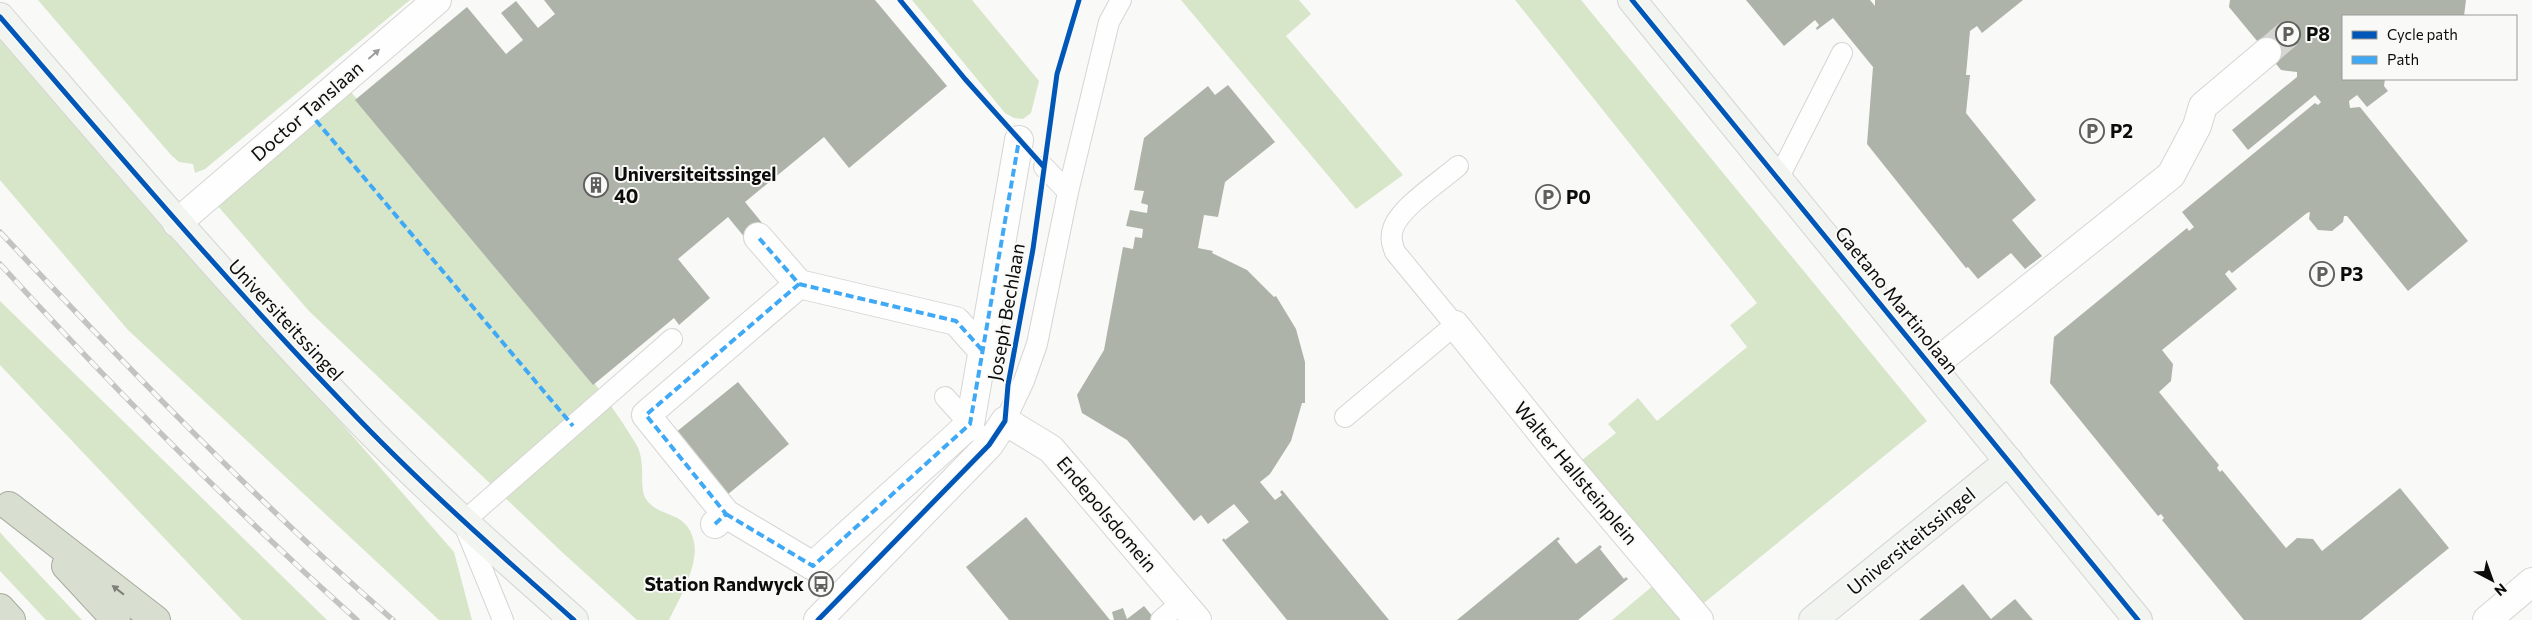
<svg xmlns="http://www.w3.org/2000/svg" width="2532" height="620" font-family="Commissioner,sans-serif">
  <style>
    .green { fill: #d7e5c9 }
    .building { fill: #aeb3a9 }
    .lines { fill: none; stroke-linecap: round; stroke-linejoin: round }
    .street-tunnel { stroke: #d5d5d4; stroke-width: 28; stroke-dasharray: 28 14; stroke-linecap: butt }
    .lane-casing { stroke: #d5d5d4; stroke-width: 22 }
    .street-casing { stroke: #d5d5d4; stroke-width: 30 }
    .secondary-casing { stroke: #d5d5d4; stroke-width: 30 }
    .highway-casing { stroke: #a5ab9c; stroke-width: 30 }
    .lane { stroke: #fefefe; stroke-width: 20 }
    .street { stroke: #fefefe; stroke-width: 28 }
    .secondary { stroke: #f2f4f0; stroke-width: 28 }
    .highway { stroke: #d8ded0; stroke-width: 28 }
    .rail-casing { stroke: #c3c3c2; stroke-width: 5.5 }
    .rail { stroke: #f9faf7; stroke-width: 4; stroke-dasharray: 11; stroke-linecap: butt }
    .quiet { stroke: #3fa9f5; stroke-width: 4; stroke-dasharray: 8 4; stroke-linecap: butt }
    .cycleway-casing { stroke: #f9faf7; stroke-width: 8 }
    .cycleway { stroke: #0057b8; stroke-width: 5 }
    .oneway { fill: #9d9d9d }
    .oneway2 { fill: #7c8077 }
    .labels { text-anchor: middle; stroke-width: 4; stroke-linejoin: round; paint-order: stroke }
    .poi-label { font-size: 19px; font-weight: bold; fill: #0c0c0b; stroke: #f9faf7; text-anchor: start }
    .street-label { font-size: 19px; fill: #0c0c0b; stroke: #f9faf7 }
  </style>
  <rect width="100%" height="100%" fill="#f9f9f8"/>
  <path class="green" d="M38,0H410L205,169L195,173L193,164L179,162L171,155Z
    M912,0H972L1039,81L1031,113L1023,119L1014,118L1005,113Z
    M1181,0H1299L1311,14L1286,36L1403,175L1356,209Z
    M1515,0H1581L1927,421L1683,620H1612L1673,569L1582,460L1616,433L1608,424L1638,398L1657,421L1747,347L1730,325L1757,303Z
    M0,33L454,552L472,620H439L128,330L0,180Z
    M351,92C405,155 459,219 512,282C556,334 601,386 636,444C647,463 638,486 646,499C659,519 687,509 694,542C699,565 679,600 669,620H637L563,553L309,311L217,205Z
    M0,301L327,620H242L0,365Z
    M0,532L5,538L82,620H46L0,571Z"/>
  <path class="building" d="M544,0H875L947,86L849,168L824,137L745,202L768,230L750,244L728,217L678,259L710,298L679,325L674,318L593,385L355,100L467,7L506,54L523,40L501,13L516,1L538,28L555,14Z
    M1746,0H1870L1875,6V0H2023L1982,33L1977,26L1970,31L1966,75H1970L1966,113L2036,200L2012,220L2042,256L2025,269L2011,253L1978,279L1968,267L1966,268L1867,144L1873,67L1833,18L1817,30L1816,28L1819,25L1815,20L1784,46Z
    M2230,0H2466L2464,16H2343V79H2385L2384,86L2388,91L2367,107L2357,95L2349,101L2350,108L2360,107L2468,241L2408,291L2347,216H2344L2343,222L2332,231L2318,230L2309,219L2310,212L2307,213L2232,273L2229,270L2225,274L2237,289L2162,350L2173,364L2171,381L2159,392L2219,465L2217,468L2220,472L2222,470L2286,548L2297,538L2313,539L2322,551L2400,488L2449,548L2361,620H2244L2162,520L2164,518L2161,514L2158,516L2050,383L2054,337L2187,228L2189,231L2194,227L2182,212L2315,103L2318,105L2321,102L2315,95L2248,150L2232,130L2297,77V72L2281,70L2229,7Z
    M1228,85L1275,142L1225,182L1218,217L1204,215L1198,248L1213,251L1212,253L1247,270L1274,297L1276,296L1296,329L1305,362V403H1302L1291,441L1270,474L1260,482L1275,500L1282,495L1280,492L1282,490L1389,620H1287L1222,540L1224,538L1225,540L1249,522L1234,504L1208,524L1201,515L1194,521L1127,440L1082,413L1077,395L1104,350L1123,247L1133,249L1135,237L1142,238L1143,229L1126,226L1130,210L1147,213L1148,205L1141,203L1144,191L1134,190L1144,138L1208,86L1215,95Z
    M738,382L789,444L727,495L675,433Z
    M1026,517L1110,620H1009L966,567Z
    M1558,537L1560,539L1557,541L1576,564L1600,545L1602,547L1600,549L1624,579L1626,577L1628,579L1578,620H1457Z
    M1963,584L1991,619L2015,599L2033,620H1919Z
    M1144,606L1154,618L1151,620H1114L1112,612L1123,608L1127,619Z"/>
  <g class="lines">
    <path class="street-tunnel" d="M2267,52L2288,34"/>
    <defs>
      <path id="lane" d="M1044,167L1068,192
        M1778,179L1842,53
        M945,397L976,431
        M1345,417L1455,325L1395,252C1392,244 1390,237 1393,229C1399,208 1441,181 1458,166
        M1005,421L1024,381L1037,344L1068,192L1109,22L1121,0
        M503,620L463,522L672,339
        M1161,620L1182,602"/>
      <path id="street" d="M177,223L437,0
        M799,284L956,321L982,350
        M1455,325L1567,464L1699,620
        M1932,366L2171,175L2197,126L2203,106L2267,52
        M726,514L813,566L970,424L1019,140
        M715,524L726,514L646,415L799,284L758,237
        M818,620L989,445L1005,421L1051,449L1197,620
        M2487,620L2532,582"/>
      <path id="secondary" d="M1632,0L2138,620
        M0,17C113,148 225,280 345,405C417,481 496,551 574,620
        M1813,620L2009,461"/>
      <path id="highway" d="M9,506L156,620
        M66,566L116,620
        M0,608L11,620"/>
    </defs>
    <use href="#lane" class="lane-casing"/>
    <use href="#street" class="street-casing"/>
    <use href="#secondary" class="secondary-casing"/>
    <use href="#highway" class="highway-casing"/>
    <use href="#lane" class="lane"/>
    <use href="#street" class="street"/>
    <use href="#secondary" class="secondary"/>
    <use href="#highway" class="highway"/>
    <defs>
      <path id="rail" d="M0,232C126,366 254,499 393,620
        M0,264C113,388 232,508 357,620"/>
    </defs>
    <use href="#rail" class="rail-casing"/>
    <use href="#rail" class="rail"/>
    <path class="quiet" d="M308,111L573,426
      M799,284L956,321L982,350
      M726,514L813,566L970,424L1019,140
      M715,524L726,514L646,415L799,284L758,237"/>
    <defs>
      <path id="cycleway" d="M900,0L965,79L1044,167
        M1632,0L2138,620
        M0,17C113,148 225,280 345,405C417,481 496,551 574,620
        M818,620L989,445L1005,421L1008,385L1033,249L1057,74L1079,0"/>
    </defs>
    <use href="#cycleway" class="cycleway-casing"/>
    <use href="#cycleway" class="cycleway"/>
  </g>
  <defs><path id="oneway-solid" d="M-6-.8H1V-3.2L6.5 0L1 3.2V.8H-6Z" transform="scale(1.25)"/></defs>
  <use class="oneway" href="#oneway-solid" transform="translate(374 54) rotate(-41)"/>
  <use class="oneway2" href="#oneway-solid" transform="translate(118 590) rotate(-142)"/>
  <defs>
    <symbol id="parking-ring" viewBox="-11 -11 22 22"><circle r="9.5" fill="#f9faf7" stroke="#5f5f5e" stroke-width="1.5"/><path d="M-3.5-5.5H1a3.5 3.5 0 0 1 0 7H-1V5.5H-3.5ZM-1-3.4V-.6H.8a1.4 1.4 0 0 0 0-2.8Z" fill="#5f5f5e"/></symbol>
    <symbol id="building-ring" viewBox="-11 -11 22 22"><circle r="9.5" fill="#f9faf7" stroke="#5f5f5e" stroke-width="1.5"/><path d="M-4-6H4V6H1V3H-1V6H-4ZM-2.5-4.3h1.7v1.8h-1.7ZM.8-4.3h1.7v1.8H.8ZM-2.5-1h1.7V.8h-1.7ZM.8-1h1.7V.8H.8Z" fill="#5f5f5e"/></symbol>
    <symbol id="bus-ring" viewBox="-11 -11 22 22"><circle r="9.5" fill="#f9faf7" stroke="#5f5f5e" stroke-width="1.5"/><path d="M-5-6H5V4H4V6H2V4H-2V6H-4V4H-5ZM-3.5-4V0h7V-4ZM-3.5 1.2v1.5H-2V1.2ZM2 1.2v1.5H3.5V1.2Z" fill="#5f5f5e"/></symbol>
  </defs>
  <g fill-rule="evenodd">
    <use href="#parking-ring" x="2274" y="20" width="28" height="28"/>
    <use href="#parking-ring" x="2078" y="117" width="28" height="28"/>
    <use href="#building-ring" x="582" y="171" width="28" height="28"/>
    <use href="#parking-ring" x="1534" y="183" width="28" height="28"/>
    <use href="#parking-ring" x="2308" y="260" width="28" height="28"/>
    <use href="#bus-ring" x="807" y="570" width="28" height="28"/>
  </g>
  <g class="labels">
    <g class="poi-label">
      <text x="2306" y="41">P8</text>
      <text x="2110" y="138">P2</text>
      <text x="614" y="181">Universiteitssingel<tspan x="614" dy="22">40</tspan></text>
      <text x="1566" y="204">P0</text>
      <text x="2340" y="281">P3</text>
      <text x="804" y="591" text-anchor="end">Station Randwyck</text>
    </g>
    <g class="street-label">
      <text transform="translate(307 111) rotate(-41)" y="7">Doctor Tanslaan</text>
      <text transform="translate(1897 300) rotate(51)" y="7">Gaetano Martinolaan</text>
      <text transform="translate(1006 312) rotate(-80)" y="7">Joseph Bechlaan</text>
      <text transform="translate(286 320) rotate(47)" y="7">Universiteitssingel</text>
      <text transform="translate(1576 473) rotate(50)" y="7">Walter Hallsteinplein</text>
      <text transform="translate(1107 514) rotate(50)" y="7">Endepolsdomein</text>
      <text transform="translate(1911 541) rotate(-39)" y="7">Universiteitssingel</text>
    </g>
  </g>
  <rect x="2342" y="15" width="175" height="65" fill="#f9faf7" stroke="#9a9b99"/>
  <rect x="2352" y="31" width="25" height="8" fill="#0057b8" stroke="#9a9b99"/>
  <text x="2387" y="40" font-size="15" fill="#0c0c0b">Cycle path</text>
  <rect x="2352" y="56" width="25" height="8" fill="#3fa9f5" stroke="#9a9b99"/>
  <text x="2387" y="65" font-size="15" fill="#0c0c0b">Path</text>
  <g transform="translate(2492 580) rotate(139)" stroke="#f9faf7" stroke-width="4" paint-order="stroke">
  <path d="M0-4L9 19L0 12L-9 19Z" fill="#0c0c0b"/>
  <text y="-8" font-size="14" font-weight="bold" text-anchor="middle" fill="#0c0c0b">N</text>
  </g>
</svg>
